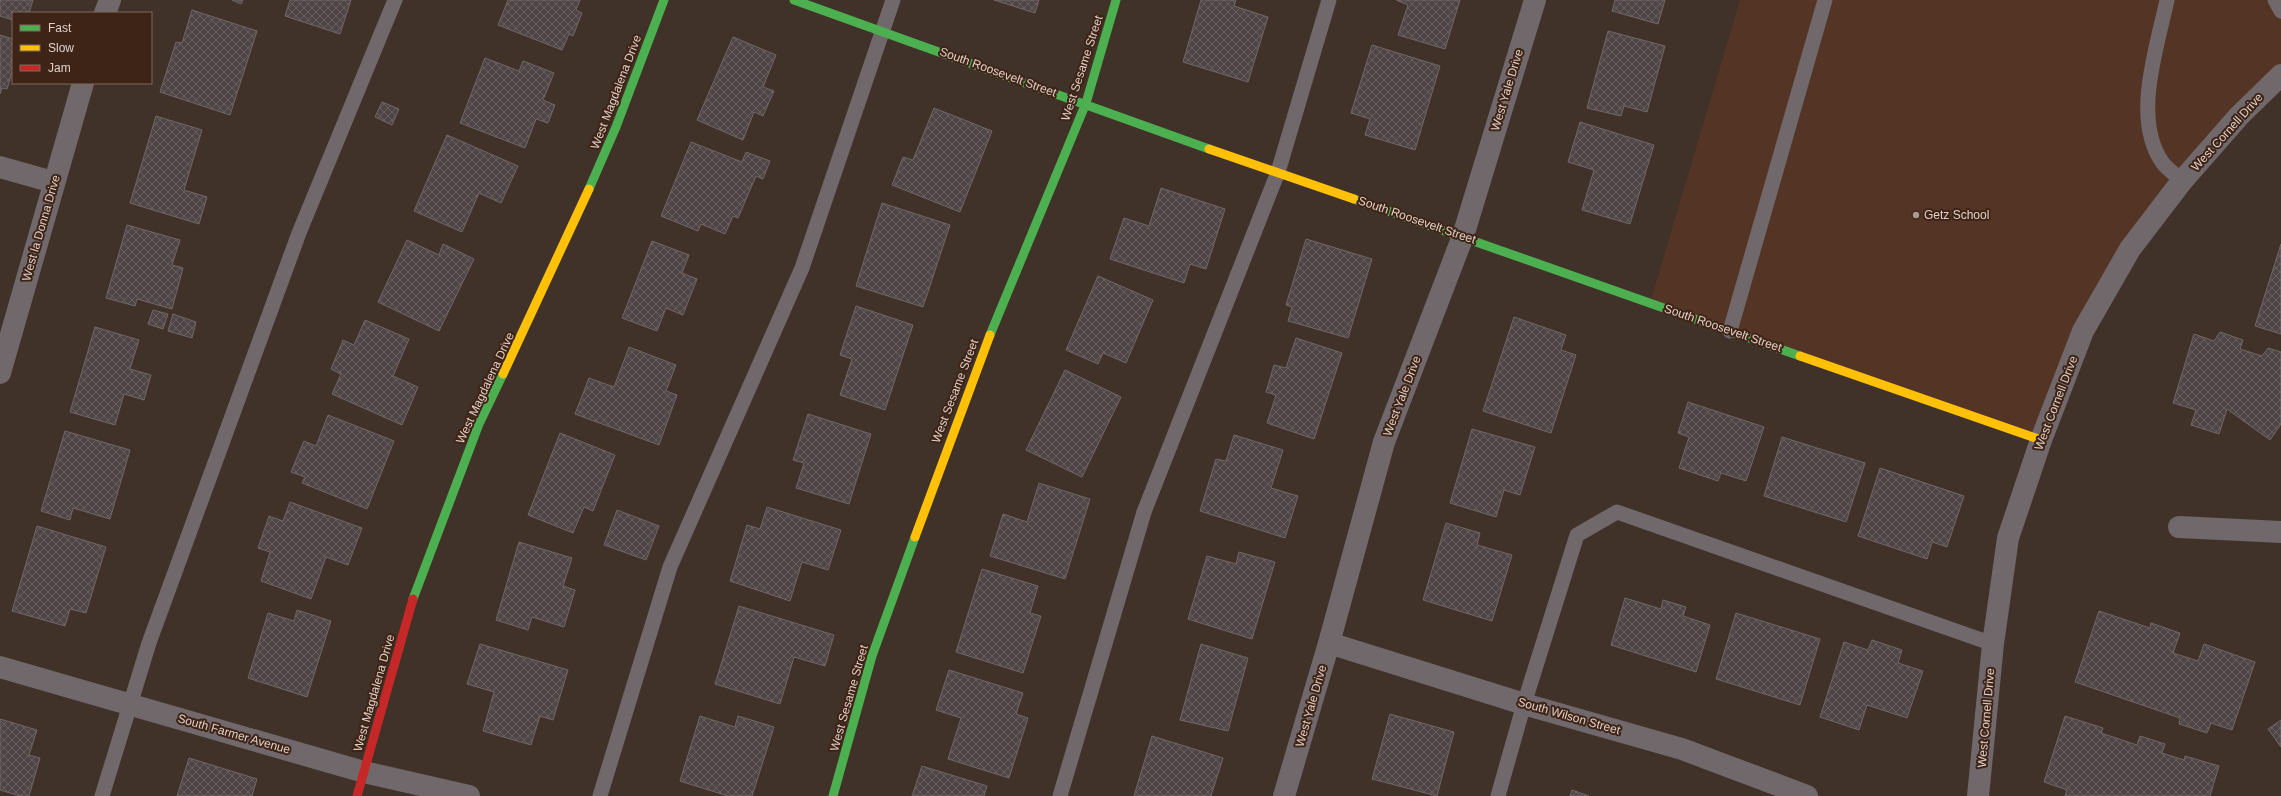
<svg xmlns="http://www.w3.org/2000/svg" width="2281" height="796" font-family="Arial,sans-serif">
  <style>
    .built { fill: #543525 }
    .building { fill: url(#building-cross-hatch); stroke: #726768 }
    .lines { fill: none; stroke-linecap: round; stroke-linejoin: round }
    .lane { stroke: #70686b; stroke-width: 15 }
    .street { stroke: #70686b; stroke-width: 22 }
    .fast { stroke: #4caf50; stroke-width: 9 }
    .slow { stroke: #ffc107; stroke-width: 9 }
    .jam { stroke: #c62828; stroke-width: 9 }
    .poi-dot { fill: #a99890; stroke: #3e2417; stroke-width: 1.5 }
    .labels { text-anchor: middle; stroke-width: 4; stroke-linejoin: round; paint-order: stroke }
    .street-label { font-size: 12px; fill: #e1cfc7; stroke: #3e2417 }
    .poi-label { font-size: 12px; fill: #e1cfc7; stroke: #3e2417; text-anchor: start }
  </style>
  <defs>
    <pattern id="building-cross-hatch" width="8" height="8" patternUnits="userSpaceOnUse"><rect width="8" height="8" fill="#504546"/><path d="M0 0l8 8M0 8l8-8" fill="none" stroke="#695f5f"/></pattern>
  </defs>
  <rect width="100%" height="100%" fill="#403129"/>
  <path class="built" d="M1740,0H2281V75L2130,249L2041,440L1650,303Z"/>
  <path class="building" d="M0,0H33L29,13H13V20L0,16Z
    M232,0H243L241,4Z
    M290,0H351L340,34L285,16Z
    M508,0H580L576,10L582,13L573,36L569,34L562,50L498,25Z
    M994,0H1039L1035,13Z
    M1201,0H1236L1234,6L1268,17L1248,82L1183,62Z
    M1396,0H1460L1445,49L1398,35L1408,5Z
    M1615,0H1665L1658,24L1612,11Z
    M192,10L257,31L230,115L160,92L176,42L182,43Z
    M1608,31L1665,46L1647,112L1624,106L1621,116L1587,108Z
    M0,35L13,39V58L10,67L13,69L7,89L2,88L0,94Z
    M733,37L776,55L763,87L774,91L763,116L754,112L743,140L697,120Z
    M1372,45L1440,66L1415,150L1365,135L1370,119L1351,113Z
    M485,58L519,71L523,61L554,73L543,100L555,105L548,123L536,119L525,148L460,123Z
    M382,102L399,109L392,125L375,117Z
    M934,108L992,131L960,212L892,185L903,157L913,160Z
    M156,116L202,130L184,190L207,197L199,224L130,203Z
    M1580,122L1654,145L1630,224L1582,210L1594,170L1568,162Z
    M447,135L518,166L501,203L479,193L462,232L414,211Z
    M691,142L742,162L746,152L770,161L763,179L756,176L738,218L733,216L725,234L701,224L698,231L661,216Z
    M1161,188L1225,209L1206,269L1190,264L1184,283L1110,259L1124,218L1149,226Z
    M882,203L950,225L923,307L856,286Z
    M127,225L180,240L172,265L183,268L172,309L137,299L135,306L106,298Z
    M1306,239L1372,259L1348,338L1288,321L1292,307L1286,305Z
    M407,240L439,255L443,244L474,259L439,331L378,302Z
    M652,241L689,255L682,273L697,279L683,315L666,308L657,331L622,318Z
    M2281,244V334L2255,326Z
    M1098,276L1153,300L1126,363L1103,353L1098,364L1066,350Z
    M856,306L913,325L885,410L840,395L852,359L840,355Z
    M153,310L168,314L163,329L148,324Z
    M173,314L196,322L192,338L168,331Z
    M1514,317L1566,335L1561,350L1576,355L1551,433L1483,411Z
    M365,320L409,339L393,376L418,387L402,425L332,394L341,374L331,369L343,340L354,345Z
    M95,327L139,340L130,369L151,375L144,400L124,394L115,425L70,412Z
    M2220,332L2243,340L2240,349L2262,356L2268,348L2281,352V424L2270,440L2227,409L2219,434L2191,425L2196,410L2173,403L2194,334L2214,341Z
    M1296,338L1342,353L1314,439L1267,423L1276,395L1266,392L1274,365L1286,368Z
    M629,347L676,365L666,391L677,395L659,445L575,414L589,378L614,387Z
    M1065,370L1121,397L1082,477L1026,450Z
    M1688,402L1764,427L1746,481L1721,473L1718,481L1679,468L1689,437L1678,433Z
    M808,414L871,434L849,504L796,488L804,463L793,460Z
    M328,415L394,441L367,509L302,483L305,477L291,472L304,441L316,446Z
    M1472,429L1535,447L1520,495L1504,490L1496,517L1450,503Z
    M65,431L130,450L110,519L73,508L70,520L41,511Z
    M560,433L615,455L593,511L584,507L573,533L528,515Z
    M1234,435L1283,450L1271,488L1298,496L1285,538L1200,511L1216,459L1226,461Z
    M1782,437L1865,463L1846,522L1764,496Z
    M1880,468L1964,496L1947,547L1932,542L1927,559L1858,536Z
    M1039,483L1090,499L1065,579L990,556L1003,514L1027,522Z
    M290,502L362,528L348,565L326,557L311,599L261,581L270,552L258,548L269,516L283,521Z
    M767,507L841,530L828,570L802,562L790,601L730,581L747,525L760,529Z
    M617,510L659,526L646,560L604,545Z
    M1446,523L1480,533L1477,545L1512,555L1492,621L1423,600Z
    M37,526L106,547L86,613L70,609L65,626L12,611Z
    M519,542L572,558L563,586L575,590L564,627L532,617L528,630L496,620Z
    M1239,552L1275,562L1252,639L1188,619L1207,556L1236,564Z
    M982,569L1038,586L1030,613L1041,616L1023,673L956,652Z
    M1625,598L1661,609L1663,600L1686,607L1683,616L1710,625L1696,672L1611,645Z
    M739,606L834,635L825,666L794,657L780,704L715,684Z
    M297,610L331,621L307,697L248,678L268,613L294,621Z
    M2099,611L2150,628L2151,623L2180,633L2173,653L2198,661L2204,644L2255,662L2232,730L2211,723L2207,733L2179,724L2180,718L2075,682Z
    M1736,613L1820,639L1800,705L1716,679Z
    M1872,640L1902,650L1898,663L1923,671L1907,718L1867,705L1859,730L1820,717L1844,642L1868,650Z
    M480,644L568,670L553,720L540,716L531,745L483,731L494,692L467,684Z
    M1201,644L1248,658L1228,731L1180,720Z
    M949,670L1023,693L1016,714L1028,718L1009,778L948,759L961,718L936,710Z
    M1390,714L1454,732L1437,796L1372,779Z
    M700,716L735,727L738,716L774,727L752,796H728L680,781Z
    M2065,716L2103,728L2101,733L2137,745L2140,736L2165,744L2162,753L2184,760L2185,756L2219,766L2210,796H2065L2067,790L2044,782Z
    M0,719L37,730L29,755L40,758L29,796H20L0,790Z
    M2281,720V747L2268,729Z
    M1152,736L1223,758L1211,796H1134Z
    M189,758L257,779L252,796H177Z
    M922,766L987,786L984,796H912Z
    M1572,790L1589,796H1570Z"/>
  <g class="lines">
    <path class="lane" d="M2167,0C2157,48 2132,118 2162,162C2167,169 2176,175 2182,181
      M2275,0L2281,11
      M1730,331L1825,0
      M102,796L149,643L299,233L395,0
      M600,796L670,567L802,268L893,0
      M1060,796L1144,512L1278,172L1329,0
      M1498,796L1524,704L1577,535L1617,512L1993,644"/>
    <path class="street" d="M105,13L110,0
      M0,167L53,182
      M0,373L83,83
      M2179,527L2281,532
      M1329,643L1524,704L1682,749L1807,796
      M0,667L364,772L469,796
      M1284,796L1329,643L1384,442L1463,236L1535,0
      M1978,796L1993,644L2008,538L2041,440L2083,331L2130,249L2182,181L2239,116L2281,75"/>
    <path class="fast" d="M794,0L1209,149
      M589,189L616,127L664,0
      M1354,199L1800,356
      M990,335L1086,103L1116,0
      M413,599L479,424L503,374
      M833,796L872,656L915,537"/>
    <path class="slow" d="M1209,149L1354,199
      M1800,356L2041,440
      M503,374L589,189
      M915,537L990,335"/>
    <path class="jam" d="M357,796L413,599"/>
  </g>
  <circle class="poi-dot" cx="1916" cy="215" r="4"/>
  <g class="labels">
    <g class="street-label">
      <text transform="translate(1082 68) rotate(-72)" y="4">West Sesame Street</text>
      <text transform="translate(998 72) rotate(20)" y="4">South Roosevelt Street</text>
      <text transform="translate(1507 90) rotate(-73)" y="4">West Yale Drive</text>
      <text transform="translate(616 92) rotate(-69)" y="4">West Magdalena Drive</text>
      <text transform="translate(2227 132) rotate(-48)" y="4">West Cornell Drive</text>
      <text transform="translate(1417 220) rotate(19)" y="4">South Roosevelt Street</text>
      <text transform="translate(41 228) rotate(-74)" y="4">West la Donna Drive</text>
      <text transform="translate(1723 328) rotate(19)" y="4">South Roosevelt Street</text>
      <text transform="translate(485 388) rotate(-65)" y="4">West Magdalena Drive</text>
      <text transform="translate(955 391) rotate(-69)" y="4">West Sesame Street</text>
      <text transform="translate(1402 396) rotate(-69)" y="4">West Yale Drive</text>
      <text transform="translate(2056 403) rotate(-69)" y="4">West Cornell Drive</text>
      <text transform="translate(374 693) rotate(-74)" y="4">West Magdalena Drive</text>
      <text transform="translate(849 698) rotate(-74)" y="4">West Sesame Street</text>
      <text transform="translate(1311 706) rotate(-74)" y="4">West Yale Drive</text>
      <text transform="translate(1569 716) rotate(16)" y="4">South Wilson Street</text>
      <text transform="translate(1986 718) rotate(-85)" y="4">West Cornell Drive</text>
      <text transform="translate(234 734) rotate(16)" y="4">South Farmer Avenue</text>
    </g>
    <g class="poi-label">
      <text x="1924" y="219">Getz School</text>
    </g>
  </g>
  <rect x="12" y="12" width="140" height="72" fill="#3e2417" stroke="#7f685d"/>
  <rect x="20" y="25" width="20" height="6" fill="#4caf50" stroke="#7f685d"/>
  <text x="48" y="32" font-size="12" fill="#e1cfc7">Fast</text>
  <rect x="20" y="45" width="20" height="6" fill="#ffc107" stroke="#7f685d"/>
  <text x="48" y="52" font-size="12" fill="#e1cfc7">Slow</text>
  <rect x="20" y="65" width="20" height="6" fill="#c62828" stroke="#7f685d"/>
  <text x="48" y="72" font-size="12" fill="#e1cfc7">Jam</text>
</svg>
